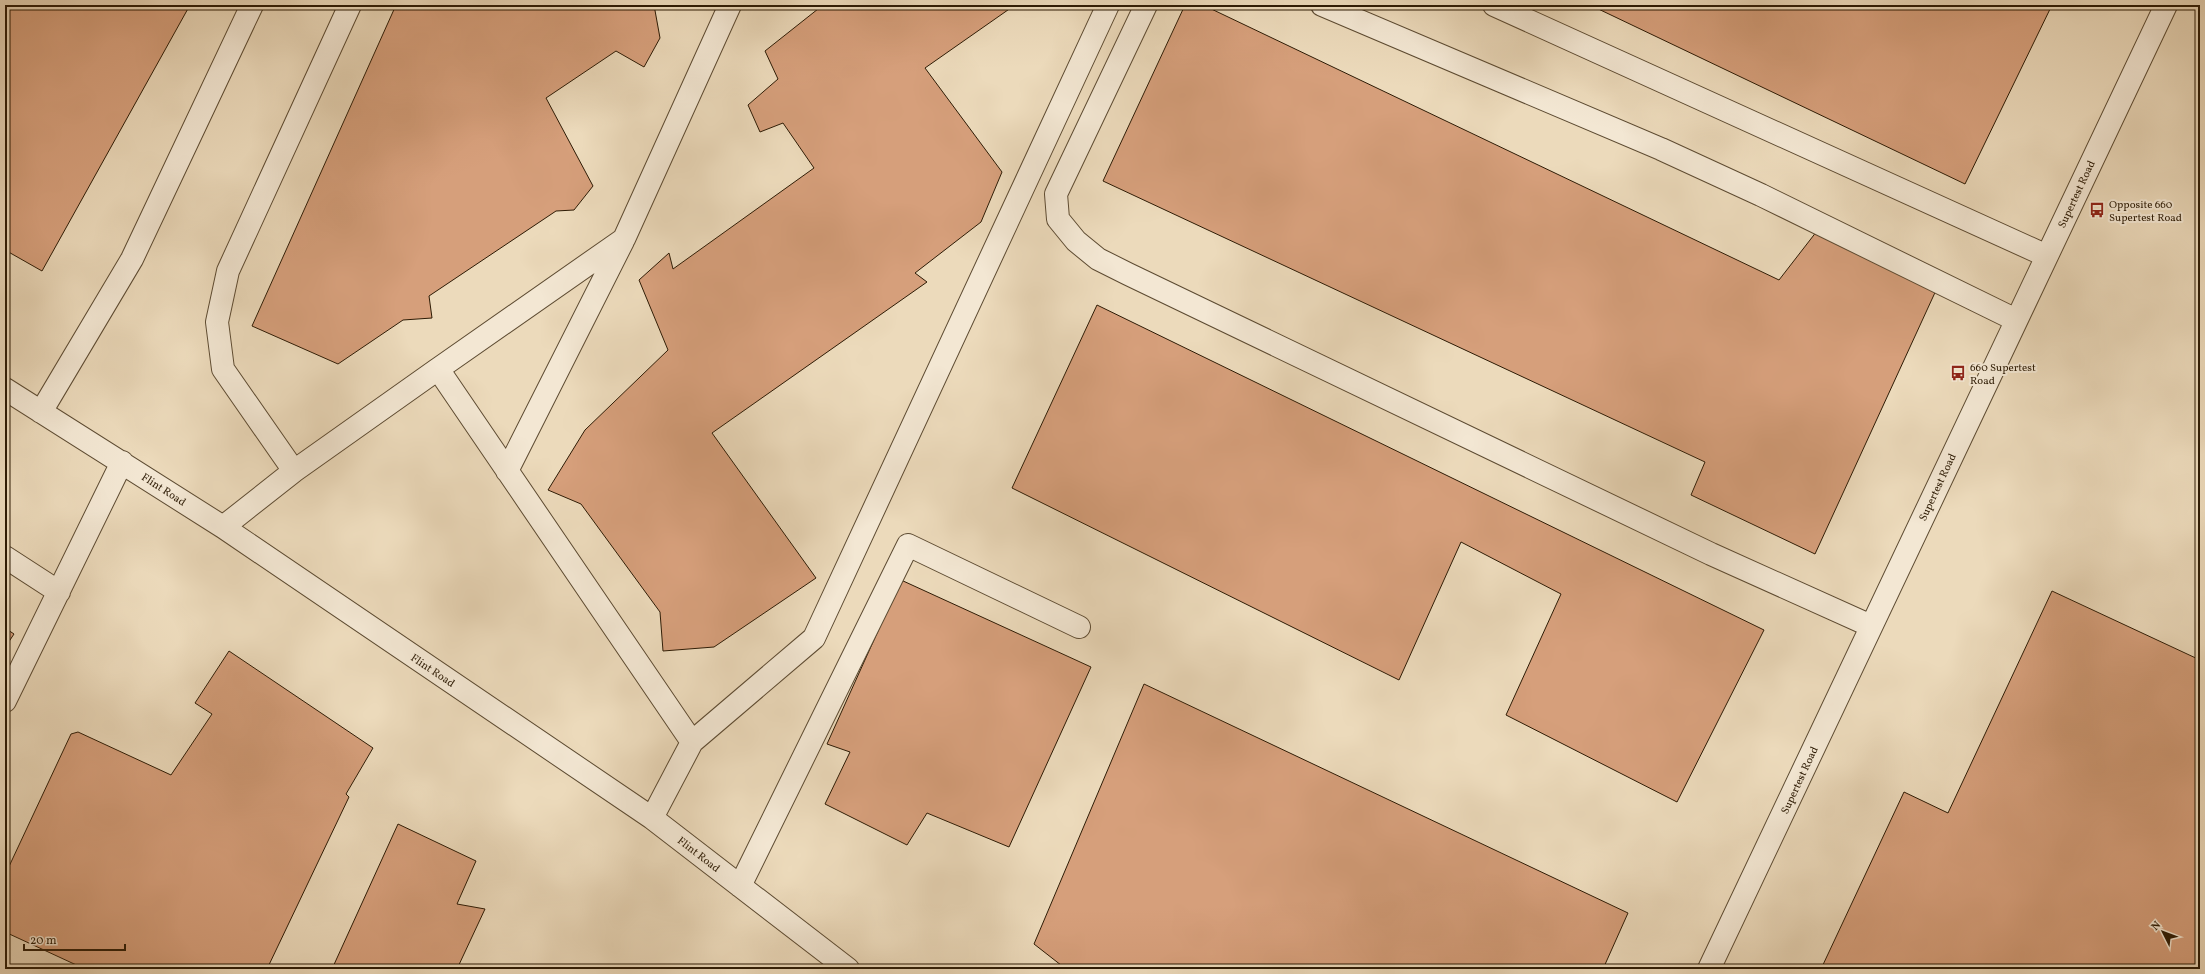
<svg xmlns="http://www.w3.org/2000/svg" width="2205" height="974" font-family="Vollkorn,serif">
  <style>
    .building { fill: #d69f7b; stroke: #2d1b05 }
    .lines { fill: none; stroke-linecap: round; stroke-linejoin: round }
    .minor-casing { stroke: #5d4b32; stroke-width: 24 }
    .minor { stroke: #f3e7d3; stroke-width: 22 }
    .labels { text-anchor: middle; stroke-width: 4; stroke-linejoin: round; paint-order: stroke }
    .street-label { font-size: 11px; fill: #2d1b05; stroke: #f3e7d3 }
    .poi-label { font-size: 11px; fill: #2d1b05; stroke: #f3e7d3; text-anchor: start }
  </style>
  <rect width="100%" height="100%" fill="#ecdabb"/>
  <filter id="stains"><feTurbulence type="fractalNoise" baseFrequency=".005" numOctaves="4"/><feColorMatrix values="0 0 0 0 .2 0 0 0 0 .09 0 0 0 0 .02 0 0 0 .5 -.17"/></filter>
  <radialGradient id="worn" r=".72"><stop offset=".6" stop-color="#630" stop-opacity="0"/><stop offset="1" stop-color="#630" stop-opacity=".3"/></radialGradient>
  <path class="building" d="M5,5H190L42,271L5,250Z
    M396,5H654L660,38L644,67L616,51L546,98L593,186L574,210L556,211L429,296L432,318L403,320L338,364L252,326Z
    M823,5H1015L925,68L1002,172L981,222L915,273L927,282L712,433L816,578L714,647L663,651L660,612L581,504L548,490L585,430L668,350L639,280L669,253L673,269L814,168L783,123L760,132L748,105L778,79L765,51Z
    M1185,5H1203L1779,280L1817,231L1938,286L1815,554L1691,495L1705,462L1103,181Z
    M1590,5H2052L1965,184Z
    M1097,305L1764,630L1677,802L1506,715L1561,594L1461,542L1399,680L1012,488Z
    M901,580L1091,667L1009,847L927,813L907,845L825,804L850,752L827,744Z
    M2052,591L2200,660V969H1821L1904,792L1948,813Z
    M5,628L14,634L6,646L8,647L5,652Z
    M229,651L373,748L346,794L349,797L267,969H85L5,932V875L71,734L78,732L171,775L212,714L195,703Z
    M1144,684L1628,913L1603,969H1066L1034,944Z
    M398,824L476,861L457,904L485,909L457,969H432L421,965L418,969H332Z"/>
  <g class="lines">
    <defs>
      <path id="minor" d="M1146,5L1056,194L1058,219L1076,241L1098,259L1128,274L1711,554L1871,626
        M1322,5L1661,149L1761,195L2016,320
        M1494,5L2047,256
        M438,369L624,239L730,5
        M5,389L223,527L652,818L848,969
        M41,412L132,259L252,5
        M294,471L223,369L217,322L228,271L350,5
        M507,471L623,241
        M223,527L294,471L438,369L692,742L652,818
        M5,557L59,592
        M5,701L122,462
        M692,742L814,638L1108,5
        M740,886L908,545L1079,627
        M1709,969L2166,5"/>
    </defs>
    <use href="#minor" class="minor-casing"/>
    <use href="#minor" class="minor"/>
  </g>
  <defs>
    <symbol id="bus-bare" viewBox="-9 -9 18 18"><path d="M-5-6H5V4H4V6H2V4H-2V6H-4V4H-5ZM-3.5-4V0h7V-4ZM-3.5 1.2v1.5H-2V1.2ZM2 1.2v1.5H3.5V1.2Z" fill="#8f2418" stroke="#f3e7d3" stroke-width="2.5" paint-order="stroke"/></symbol>
  </defs>
  <g fill-rule="evenodd">
    <use href="#bus-bare" x="2086" y="199" width="22" height="22"/>
    <use href="#bus-bare" x="1947" y="362" width="22" height="22"/>
  </g>
  <g class="labels">
    <g class="street-label">
      <text transform="translate(2076 194) rotate(-65)" y="4">Supertest Road</text>
      <text transform="translate(1937 487) rotate(-65)" y="4">Supertest Road</text>
      <text transform="translate(164 489) rotate(33)" y="4">Flint Road</text>
      <text transform="translate(433 670) rotate(34)" y="4">Flint Road</text>
      <text transform="translate(1799 780) rotate(-65)" y="4">Supertest Road</text>
      <text transform="translate(699 854) rotate(38)" y="4">Flint Road</text>
    </g>
    <g class="poi-label">
      <text x="2109" y="208">Opposite 660<tspan x="2109" dy="13">Supertest Road</tspan></text>
      <text x="1970" y="371">660 Supertest<tspan x="1970" dy="13">Road</tspan></text>
    </g>
  </g>
  <rect width="2205" height="974" fill="none" stroke="#ecdabb" stroke-width="20"/>
  <rect x="6" y="6" width="2193" height="962" fill="none" stroke="#2d1b05" stroke-width="2"/>
  <rect x="10" y="10" width="2185" height="954" fill="none" stroke="#2d1b05"/>
  <g transform="translate(2163 932) rotate(312)" stroke="#f3e7d3" stroke-width="3" paint-order="stroke">
  <path d="M0-3L7 15L0 10L-7 15Z" fill="#2d1b05"/>
  <text y="-6" font-size="11" font-weight="bold" text-anchor="middle" fill="#2d1b05">N</text>
  </g>
  <path d="M24 944v6h101v-6" fill="none" stroke="#2d1b05" stroke-width="2"/>
  <text x="30" y="944" font-size="12" fill="#2d1b05" stroke="#f3e7d3" stroke-width="3" paint-order="stroke">20 m</text>
  <rect width="100%" height="100%" filter="url(#stains)"/>
  <rect width="100%" height="100%" fill="url(#worn)"/>
</svg>
